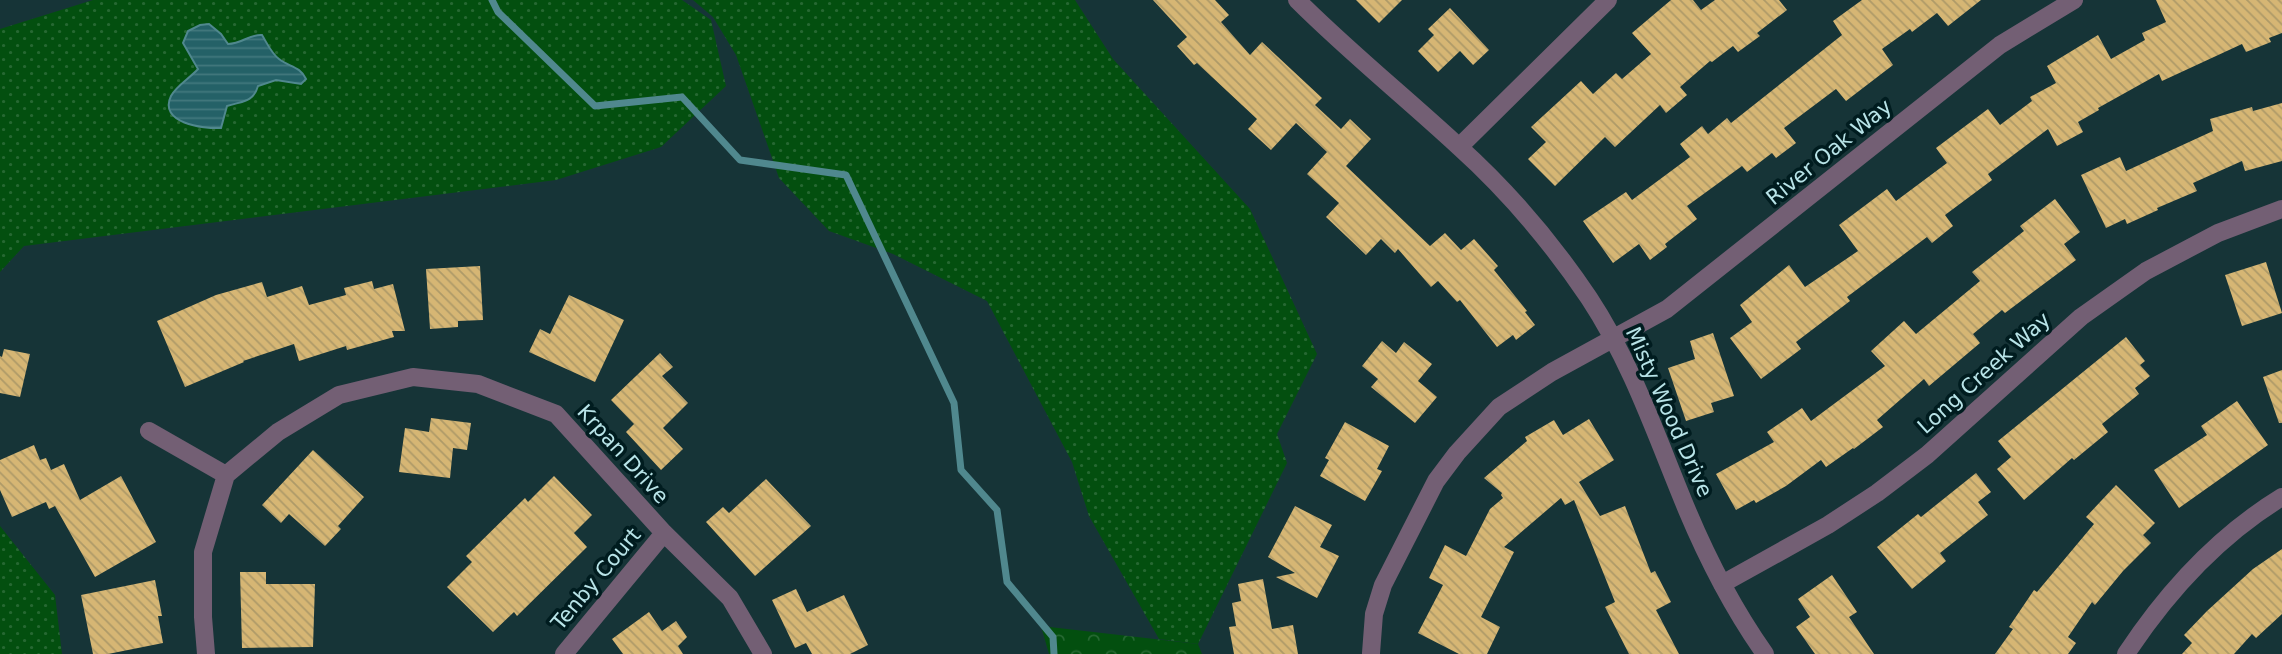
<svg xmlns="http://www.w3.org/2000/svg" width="2282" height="654" font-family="'DejaVu Sans',sans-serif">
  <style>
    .grass { fill: url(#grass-dots) }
    .park { fill: url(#park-crowns) }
    .water { fill: url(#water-rules); stroke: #50888e; stroke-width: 2 }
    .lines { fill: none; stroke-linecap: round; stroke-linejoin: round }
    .stream { stroke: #50888e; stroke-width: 7 }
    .building { fill: url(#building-back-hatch) }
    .minor { stroke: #735f74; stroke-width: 18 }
    .labels { text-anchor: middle; stroke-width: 7; stroke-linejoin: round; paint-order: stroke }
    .street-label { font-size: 21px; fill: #b8e4e8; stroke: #001c1f }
  </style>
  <defs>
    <pattern id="grass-dots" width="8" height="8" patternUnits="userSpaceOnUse" patternTransform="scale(1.75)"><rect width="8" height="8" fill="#034f0f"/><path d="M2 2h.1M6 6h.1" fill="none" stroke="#266832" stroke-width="1.8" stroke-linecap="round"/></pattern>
    <pattern id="park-crowns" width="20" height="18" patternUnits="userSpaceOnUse" patternTransform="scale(1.75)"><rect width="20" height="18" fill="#034f0f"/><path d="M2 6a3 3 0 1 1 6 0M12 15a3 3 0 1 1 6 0" fill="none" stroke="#266832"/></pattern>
    <pattern id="water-rules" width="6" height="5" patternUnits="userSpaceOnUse" patternTransform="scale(1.75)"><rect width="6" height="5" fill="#246167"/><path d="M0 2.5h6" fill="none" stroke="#42787d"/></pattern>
    <pattern id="building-back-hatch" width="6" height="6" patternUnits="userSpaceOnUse" patternTransform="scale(1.75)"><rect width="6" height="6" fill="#d6b674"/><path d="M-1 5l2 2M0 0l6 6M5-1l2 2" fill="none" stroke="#ae9a68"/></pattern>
  </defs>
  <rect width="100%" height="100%" fill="#163437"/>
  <path class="grass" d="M93,0H682L711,20L726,86L661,147L556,180L24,246L0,272V29Z
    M693,0H1075L1113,59L1250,209L1317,354L1277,434L1287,463L1198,644L1159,639L1089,516L1072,462L987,301L893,254L829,231L779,178L736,55L713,17Z
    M0,526L55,595L62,654H0Z"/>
  <path class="park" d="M1041,626L1198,644L1202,654H1049Z"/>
  <path class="water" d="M209,24L221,34L228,44C242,44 249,34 262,35C267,43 271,53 279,59C289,67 300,66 306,79L301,84L276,80L258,86C253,103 242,101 227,106L221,128C203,129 158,123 171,96C176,86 190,78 198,69L183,43L188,31L200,25Z"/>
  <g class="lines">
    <path class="stream" d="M492,0L498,12L595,106L682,97L740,160L846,175L954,403L961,470L997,510L1007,582L1053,637L1054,654"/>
  </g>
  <path class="building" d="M1153,0H1215L1229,15L1221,22L1250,55L1262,42L1322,98L1315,105L1341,129L1350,119L1371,139L1346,166L1430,246L1445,233L1461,250L1474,239L1498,266L1494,270L1527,311L1525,312L1535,325L1516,340L1513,335L1497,347L1460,300L1457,302L1438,281L1431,287L1398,249L1395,253L1381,239L1366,255L1326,217L1339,203L1307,174L1327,152L1296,123L1271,150L1248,129L1257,119L1197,63L1194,65L1177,46L1187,37Z
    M1356,0H1402L1379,23Z
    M1671,0H1693L1701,10L1715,0H1779L1787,10L1757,33L1760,36L1738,52L1733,46L1712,62L1710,61L1680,87L1687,95L1666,113L1660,105L1615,147L1605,137L1555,186L1528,159L1546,142L1531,127L1581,81L1593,94L1616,73L1622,79L1651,54L1632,33Z
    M1862,0H1981L1948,26L1937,13L1912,32L1910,29L1882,49L1893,65L1846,101L1836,89L1784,128L1796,143L1776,158L1772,153L1747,172L1742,166L1687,206L1697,219L1665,244L1667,247L1650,260L1639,244L1613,263L1583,221L1626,192L1632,200L1690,157L1680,144L1702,126L1708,134L1727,118L1731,123L1842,35L1833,21Z
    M2156,0H2282V33L2269,38L2271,42L2246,52L2242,44L2162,81L2159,74L2098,108L2099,110L2078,122L2083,132L2057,146L2048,129L1988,174L1992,180L1945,215L1953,226L1932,243L1927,237L1847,297L1850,301L1796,342L1801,349L1761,379L1730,338L1752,322L1740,305L1789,265L1805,287L1858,251L1839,225L1887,189L1896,201L1947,163L1936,148L1988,109L2000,125L2032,101L2030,97L2056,83L2047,66L2098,35L2111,59L2145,40L2142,33L2166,22Z
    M1450,8L1489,50L1473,65L1460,51L1438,72L1418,51L1434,35L1428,29Z
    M2282,103V161L2245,171L2242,161L2193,183L2197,191L2157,208L2158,210L2127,224L2125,219L2106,228L2081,175L2120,157L2126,171L2213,131L2210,119L2252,107L2253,111Z
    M2055,199L2080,232L2064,244L2076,260L2005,313L2002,310L1973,334L1980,343L1929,386L1924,379L1877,420L1883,427L1854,449L1853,448L1826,467L1821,460L1786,486L1756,503L1754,500L1736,510L1716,474L1774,442L1767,432L1802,408L1811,421L1885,366L1871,351L1904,321L1916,334L1980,281L1972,272L2024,231L2020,226Z
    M2266,262L2282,313L2242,326L2225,275Z
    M480,266L483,320L458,321V327L430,329L426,269Z
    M372,281L374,289L393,284L405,331H392L394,337L347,350L346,346L299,361L294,344L243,361L244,362L185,387L157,321L216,295L262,282L267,297L302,286L309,305L346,295L344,288Z
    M569,295L624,320L595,382L529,352L540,329L550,334Z
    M1713,333L1734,396L1711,403L1714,412L1686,421L1668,368L1695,359L1690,341Z
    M2126,337L2145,361L2140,365L2150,376L2135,388L2139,394L2102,424L2108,432L2074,460L2072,458L2024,500L1997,469L2011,457L1998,441Z
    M1382,341L1396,353L1404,342L1432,364L1418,381L1437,397L1415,423L1371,387L1378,379L1362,366Z
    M4,349L30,354L20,397L0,393V356L2,357Z
    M660,353L673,367L662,376L688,403L663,428L683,449L661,470L626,432L634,424L611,400Z
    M2282,370V423H2279L2263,377Z
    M2237,401L2268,445L2179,508L2154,470L2207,435L2201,426Z
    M431,418L471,423L467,450L453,448L450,478L399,472L405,428L429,432Z
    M1589,419L1614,460L1579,482L1600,516L1625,506L1651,573L1655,571L1671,602L1656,610L1679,654H1629L1605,607L1615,602L1574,500L1565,505L1561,498L1504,547L1514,552L1481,617L1500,627L1487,654H1459L1418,633L1443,585L1429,578L1445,545L1466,556L1490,509L1503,498L1501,495L1502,493L1484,478L1527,441L1525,437L1554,420L1563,435Z
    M1345,422L1389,446L1377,469L1382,471L1365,501L1320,476L1329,460L1325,458Z
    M34,445L40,460L46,458L51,470L64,464L80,500L121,476L156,542L95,577L55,506L49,509L46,502L12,517L0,490V460Z
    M313,450L364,497L338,526L341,529L325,546L289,514L281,523L262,505Z
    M1976,473L1991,492L1978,502L1988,515L1940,553L1946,561L1912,589L1877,547L1918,514L1921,517Z
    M554,476L592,515L574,533L587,547L517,616L514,612L493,632L447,587L472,562L466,556L525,498L528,502Z
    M766,479L811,526L755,576L706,522L723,507L729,513Z
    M2116,485L2155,523L2143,535L2151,543L2123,571L2095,605L2092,602L2068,637L2076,643L2068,654H1995L2013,629L2009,627L2034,590L2037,592L2094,524L2086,517Z
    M1295,506L1332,525L1320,547L1339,556L1317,598L1276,577L1295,573L1268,557Z
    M2282,549V614L2256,638L2252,634L2234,654H2182L2192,643L2184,635L2207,611L2253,569Z
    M240,572H266V584H315L313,647L242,648Z
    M1832,575L1857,612L1849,617L1874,654H1815L1796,627L1810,617L1798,599Z
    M1263,579L1272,629L1293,625L1298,654H1234L1229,627L1236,626L1232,603L1241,601L1238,584Z
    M155,580L162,616H158L163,643L108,654H93L81,595Z
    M796,589L807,612L844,595L868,645L850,654H812L806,643L795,648L772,600Z
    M649,612L662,631L676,621L687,637L678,646L683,654H623L612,639Z"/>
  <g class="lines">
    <path class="minor" d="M1297,0C1348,51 1405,97 1458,146C1508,191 1552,243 1589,298C1632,363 1657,438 1687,510C1708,560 1734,610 1765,654
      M1459,147L1608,0
      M149,431L226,475
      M1722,584L1828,525L1877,493L1927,455L2081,317L2146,271L2218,233L2282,209
      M1371,653L1374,614L1383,585L1436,481L1457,453L1499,407L1552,372L1667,309L2000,45L2074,0
      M206,654L203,617V552L226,475L278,432L339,395L413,377L478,384L556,414L664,533L730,598L763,654
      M564,654L664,533
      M2126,654C2167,592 2218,536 2282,497"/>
  </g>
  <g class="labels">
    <g class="street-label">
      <text transform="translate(1829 152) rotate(-39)" y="7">River Oak Way</text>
      <text transform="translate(1984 373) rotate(-42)" y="7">Long Creek Way</text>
      <text transform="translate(1669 412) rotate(66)" y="7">Misty Wood Drive</text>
      <text transform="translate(623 454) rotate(48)" y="7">Krpan Drive</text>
      <text transform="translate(596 579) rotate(-50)" y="7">Tenby Court</text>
    </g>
  </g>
</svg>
